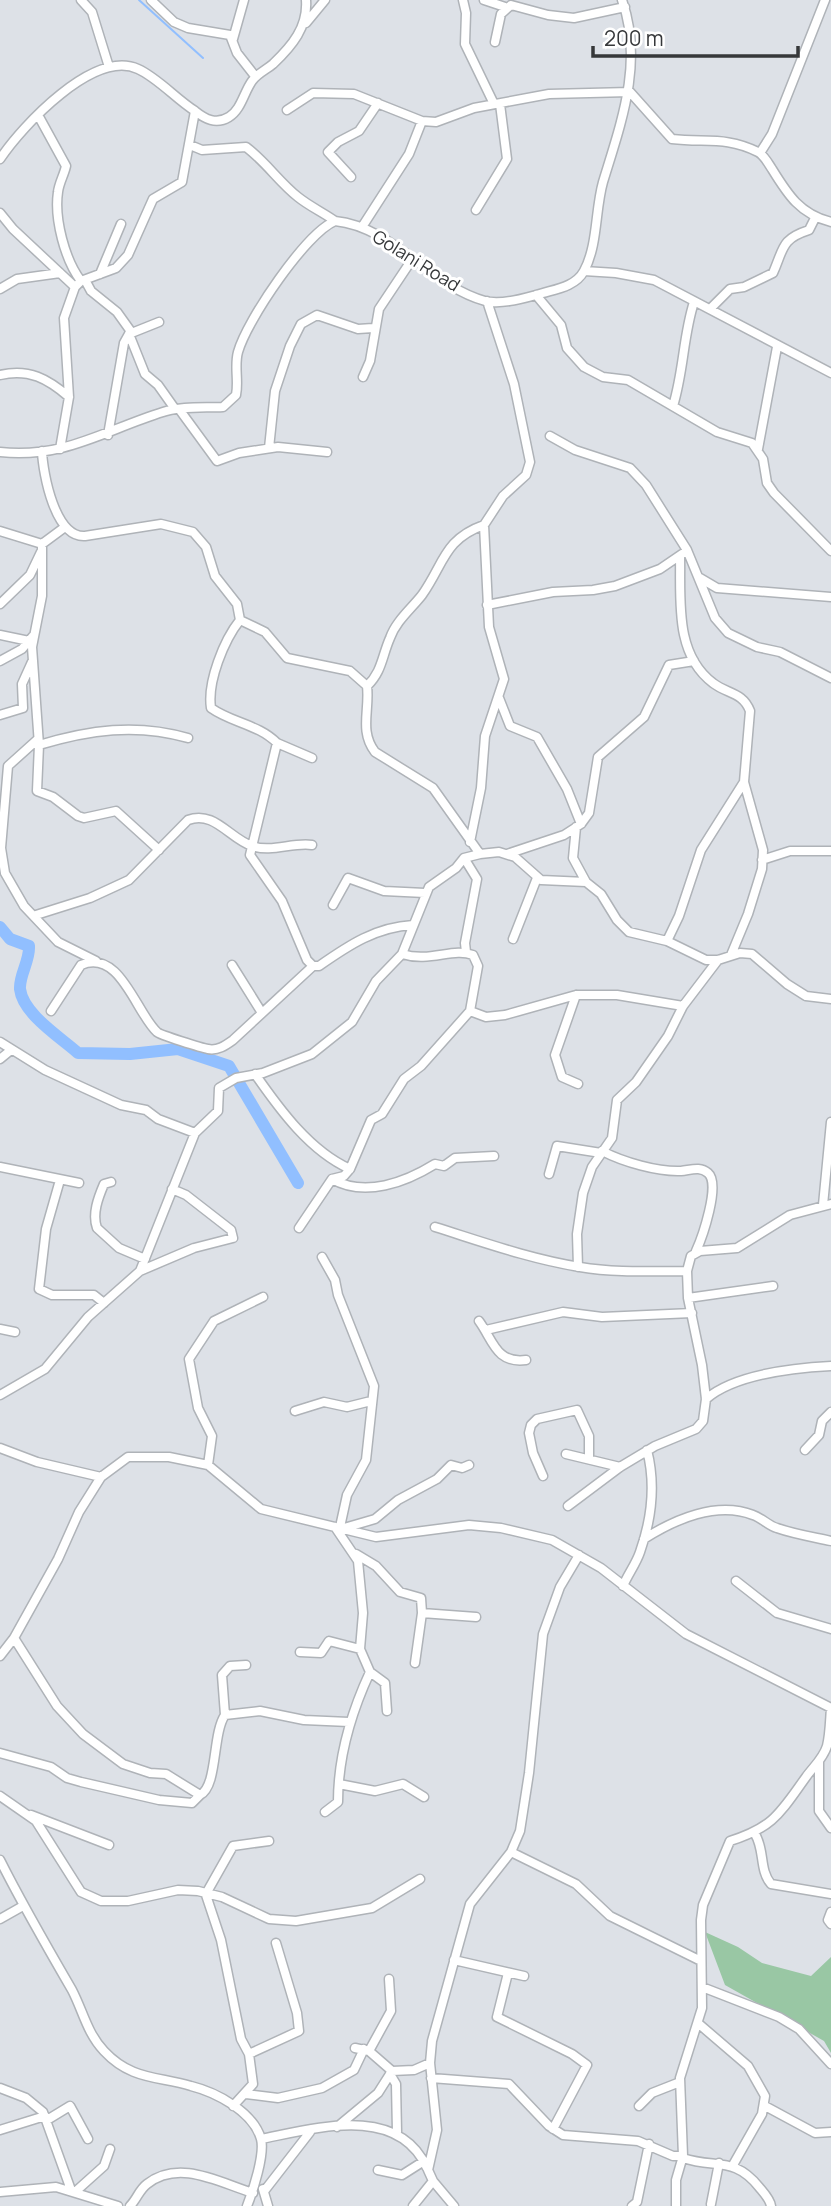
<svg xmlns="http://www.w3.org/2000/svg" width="831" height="2206" font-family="Manrope,sans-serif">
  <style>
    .green { fill: #99c7a4 }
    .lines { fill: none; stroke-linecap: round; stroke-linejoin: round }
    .stream { stroke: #91bfff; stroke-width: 2 }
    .river { stroke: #91bfff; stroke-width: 12 }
    .minor-casing { stroke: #afb3b8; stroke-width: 11 }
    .minor { stroke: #fff; stroke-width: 8 }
    .labels { text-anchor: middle; stroke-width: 6; stroke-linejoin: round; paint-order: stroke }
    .street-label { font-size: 18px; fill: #36383a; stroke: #fff }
  </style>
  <rect width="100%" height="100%" fill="#dde1e7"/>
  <path class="green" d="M705,1932L738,1947L762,1963L811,1976L831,1957V2053L824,2041L725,1985Z"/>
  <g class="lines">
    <path class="stream" d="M139,0L203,58"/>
    <path class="river" d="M0,927L10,939L29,946C30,961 19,975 20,989C23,1014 60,1037 78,1053L130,1054L178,1049L229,1066L298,1183"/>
    <defs>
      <path id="minor" d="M81,0L92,12L109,67
        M151,0L174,22L188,28L230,35L237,53L255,76
        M463,0L466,13L465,44L494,104
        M484,0L505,7
        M306,23L325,0
        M233,39L244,0
        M495,42L501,14L511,5L548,15L574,18L625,7
        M287,110L313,93L354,94L422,121L436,122L474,108L549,94L630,92L672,139C705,143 726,136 758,152C764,155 768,163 772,169C788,195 800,214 831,222
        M195,111C205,119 216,125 229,117C241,110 244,92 252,81C258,73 266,70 273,64C292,46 308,27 306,0
        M38,115L66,166C64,175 59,183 58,192C54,219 65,260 81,281
        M190,145L202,150L246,147C266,162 279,182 298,197C309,206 324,213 335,221
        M760,153L772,134L825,0
        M0,159C22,126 94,49 138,69C158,78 176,99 195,111L182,182L153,199L128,255L116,268L81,281L75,287L64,318L69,397L60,449
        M351,177L328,152L338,142L359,131L378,103
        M476,210L507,159L500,104
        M0,213L13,229L75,287
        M362,227L409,154L422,121
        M584,271L616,273L654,280L831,373
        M100,274L121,224
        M85,280L91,291L117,312L132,333
        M0,289L17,279L60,273
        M536,295L561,325L567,348L584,367L603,377L628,380L717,432L752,443L763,459L767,483L774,493L831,551
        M710,309L730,289L744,287L773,273C784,248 781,239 809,230L815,218
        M129,334L145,374L158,385L175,409
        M0,375C29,368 48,379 69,397
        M363,377L370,361L379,309L413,258
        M673,406C684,370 683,336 694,302
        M179,409L217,461L239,453L278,447L327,452
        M108,435L124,343L129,334L159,322
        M550,436L575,450L630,468L646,485L687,550L715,618L728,633L757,647L780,652L831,678
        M269,448L275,391L290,346L301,324L317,315L358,329L373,328
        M758,449L777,347
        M42,451C43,474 55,538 85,536L161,524L193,532L206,547L215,576L237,604L240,620L265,632L287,658L350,671L367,686C370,710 359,731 375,752L433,788L480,854
        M0,452C64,459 105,430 163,412C182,406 204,408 223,407L236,395C239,381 234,366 238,352C247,320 306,233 335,221C394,227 430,286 485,301C502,305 526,298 543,293C557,289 576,286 584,271C598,245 595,210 603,182C621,123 644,62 622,0
        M0,531L42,544L65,527
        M42,544V596L32,647L39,745L37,791L53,797L78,816L84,818L116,811L159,850
        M680,556C681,599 674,654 713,683C727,694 743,692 750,711L744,782L763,850L762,869L748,914L731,955
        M700,578L717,588L831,597
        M0,604L30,575L41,552
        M487,605L553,592L593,590L615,586L660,569L682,554
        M240,620C224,640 207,682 211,708C232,723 258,724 277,743L250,855L282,901L307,960L313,966H319C349,945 376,927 413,925
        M0,635L29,641
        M0,661L22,649L33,636
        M367,686C382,672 382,656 390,638C396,621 411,609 422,595C444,564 444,539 484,525
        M499,698L510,726L537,737L567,789L581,824
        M0,715L23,708L22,684L32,662
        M38,739L8,766L1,848L5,873L24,906L58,942L96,961
        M277,743L312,758
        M39,745C89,730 136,723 188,738
        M576,827L573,858L586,882
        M470,842L481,788L485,736L504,679L489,627L484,525L503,496L526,475L530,462L514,384L487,301
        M507,854L564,835L581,824L589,813L598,757L644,717L669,665L694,661
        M464,858L477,879L465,943L466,952
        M762,860L790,851H831
        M333,905L348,878L384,891L425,893
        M36,915L90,898L129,880L188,820C214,810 229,838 252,846C271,853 293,842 312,845
        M513,939L537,878
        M667,941L679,916L701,850L744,782
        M402,954C430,963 453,947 473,955L478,966L470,1011L486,1017L505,1015L576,995H617L683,1006
        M232,965L262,1013
        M576,995L555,1055L562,1077L578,1084
        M51,1011L81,965C120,948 136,1013 157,1032C160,1035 202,1048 208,1049C218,1051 226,1045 233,1040L313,966
        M0,1042L45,1070L121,1105L146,1110L158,1119L195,1133
        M0,1059L11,1050
        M255,1074C280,1110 310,1151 350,1169
        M602,1151C623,1162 658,1172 681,1171C691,1170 700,1166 708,1173C721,1184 702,1238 696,1251
        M0,1167L79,1183
        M549,1174L557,1146L601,1153
        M332,1179C365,1198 406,1182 435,1164L444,1166L455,1158L494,1156
        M60,1180L46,1229L39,1289L52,1295H94L104,1303
        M111,1182L104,1184C98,1198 92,1214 97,1228L119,1248L145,1259
        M823,1205L831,1122
        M435,1227C483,1242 530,1259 580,1267C615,1273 651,1271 687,1271
        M299,1228L332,1179L344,1176L350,1169L371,1120L382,1114L404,1079L421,1066L470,1011
        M322,1257L335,1280L338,1295L374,1386L366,1460L347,1495L340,1527
        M578,1267L577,1234L583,1193L592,1167L612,1138L617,1100L636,1082L668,1036L683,1006L718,960
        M140,1271L194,1248L233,1238L231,1230L186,1195L172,1189
        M688,1298L773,1286
        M479,1321C493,1340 496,1364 526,1360
        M0,1329L15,1332
        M486,1330L563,1312L602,1317L692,1313
        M0,1395L45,1369L88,1317L140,1271L195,1133L218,1111L219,1088L236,1078L263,1073L312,1054L352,1022L376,981L402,954L429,887L456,868L464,858L480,854L499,852L515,857L541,880L586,882L601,894L617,920L629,932L667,941L706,960H718L740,953L752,954L787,984L806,996L831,999
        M706,1399C735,1374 794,1368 831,1366
        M295,1411L324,1402L347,1407L371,1401
        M0,1448L37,1462L101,1477
        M805,1450L819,1435L822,1421L831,1412
        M566,1454L620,1467
        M208,1465L212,1436L198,1408L189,1359L214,1321L263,1297
        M543,1476L533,1453L529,1433L531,1425L537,1419L577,1410L589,1436V1457
        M568,1506L620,1467L655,1446L696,1429L703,1421L706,1399L702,1365L688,1298L687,1271L691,1256L700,1251L737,1248L790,1215L831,1204
        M335,1527L358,1561L363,1613L360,1649L370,1672L385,1683L387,1711
        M344,1528L375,1519L398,1500L437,1479L451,1465L462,1468L469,1465
        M644,1539C675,1519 717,1501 753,1515C762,1518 769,1526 777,1528C794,1534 813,1537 831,1541
        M356,1554L376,1566L400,1592L421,1598L422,1613L415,1663
        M736,1581L777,1613L831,1629
        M623,1586C628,1574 636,1564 640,1552C652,1518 656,1485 647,1450
        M422,1613L476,1617
        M14,1638L57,1706L83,1734L123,1764L150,1773L166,1774L200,1795C218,1786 212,1734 225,1715L260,1711L304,1720L349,1722
        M300,1652L321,1653L329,1641L360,1649
        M0,1656L14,1638L58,1559L79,1512L101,1477L128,1457H169L208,1465L261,1509L376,1537L469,1525L501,1528L552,1540L601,1568L686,1634L831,1708
        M225,1715L222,1675L230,1666L246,1665
        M0,1753L51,1767L67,1778L81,1782L159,1800L192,1803L200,1795
        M819,1762V1811L831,1828
        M339,1784L375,1791L403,1784L424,1797
        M0,1796L36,1821L81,1892L101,1901H128L178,1890L198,1891L222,1897L269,1919L296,1921L372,1908L420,1879
        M325,1812L338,1802C338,1756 351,1713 370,1672
        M31,1815L109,1845
        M755,1834C765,1850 759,1870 771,1884L831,1894
        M511,1852L576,1884L610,1916L701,1961
        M0,1860C22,1904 47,1947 72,1990C83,2011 87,2033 104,2051C131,2080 157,2076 191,2086C215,2092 253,2111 261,2139C265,2154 253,2191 247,2206
        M205,1892L221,1940L241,2039L249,2054
        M207,1892L233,1846L269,1841
        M831,1912L828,1920L831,1924
        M0,1919L23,1906
        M454,1960L524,1976
        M508,1973L497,2017L572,2054L587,2065L553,2129
        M702,1987L779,2017L799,2029L831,2064
        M699,2024L748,2066L765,2096L762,2114L733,2165
        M355,2048L369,2051L392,2071
        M369,2051L391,2011L389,1979
        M390,2074L396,2084L397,2132
        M431,2078L509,2084L549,2126L563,2135L638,2141L673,2156H683
        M0,2088L26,2098L43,2112L71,2190
        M246,2094L278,2098L322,2088L354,2070L364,2049
        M233,2106L253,2084L249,2054L299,2031L297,2013L276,1943
        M639,2106L652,2093L680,2082
        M765,2106L815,2133L831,2132
        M47,2120L70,2106L88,2139
        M337,2127L378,2093L392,2071L414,2070L430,2063
        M0,2130L45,2116
        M261,2139C317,2128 398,2104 427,2168
        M683,2158C716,2169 734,2156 759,2187C764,2193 770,2199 771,2206
        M378,2170L402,2175L424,2161
        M263,2189L268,2206
        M265,2190L310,2132
        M0,2192L56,2187L118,2206
        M75,2192L104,2166L110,2149
        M711,2204L719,2163
        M130,2206C137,2199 139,2190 147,2184C179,2159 218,2182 253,2193
        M413,2206L433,2181
        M454,2206L433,2181L428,2170L437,2130L430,2063L432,2041L470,1904L511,1852L520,1831L529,1773L543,1634L560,1587L579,1555
        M632,2206L637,2202L649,2144
        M676,2206V2180L683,2156L680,2078L702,2008L701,1920L703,1905L730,1841C774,1827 780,1813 806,1777C813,1767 823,1759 827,1746C830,1734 830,1720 831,1708"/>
    </defs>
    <use href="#minor" class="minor-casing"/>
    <use href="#minor" class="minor"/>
  </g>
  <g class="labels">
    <g class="street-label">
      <text transform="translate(416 261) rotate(32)" y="6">Golani Road</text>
    </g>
  </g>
  <path d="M593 46v10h205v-10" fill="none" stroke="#36383a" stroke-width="3.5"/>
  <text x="604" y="46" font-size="21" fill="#36383a" stroke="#ffffff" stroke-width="5" paint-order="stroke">200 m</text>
</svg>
